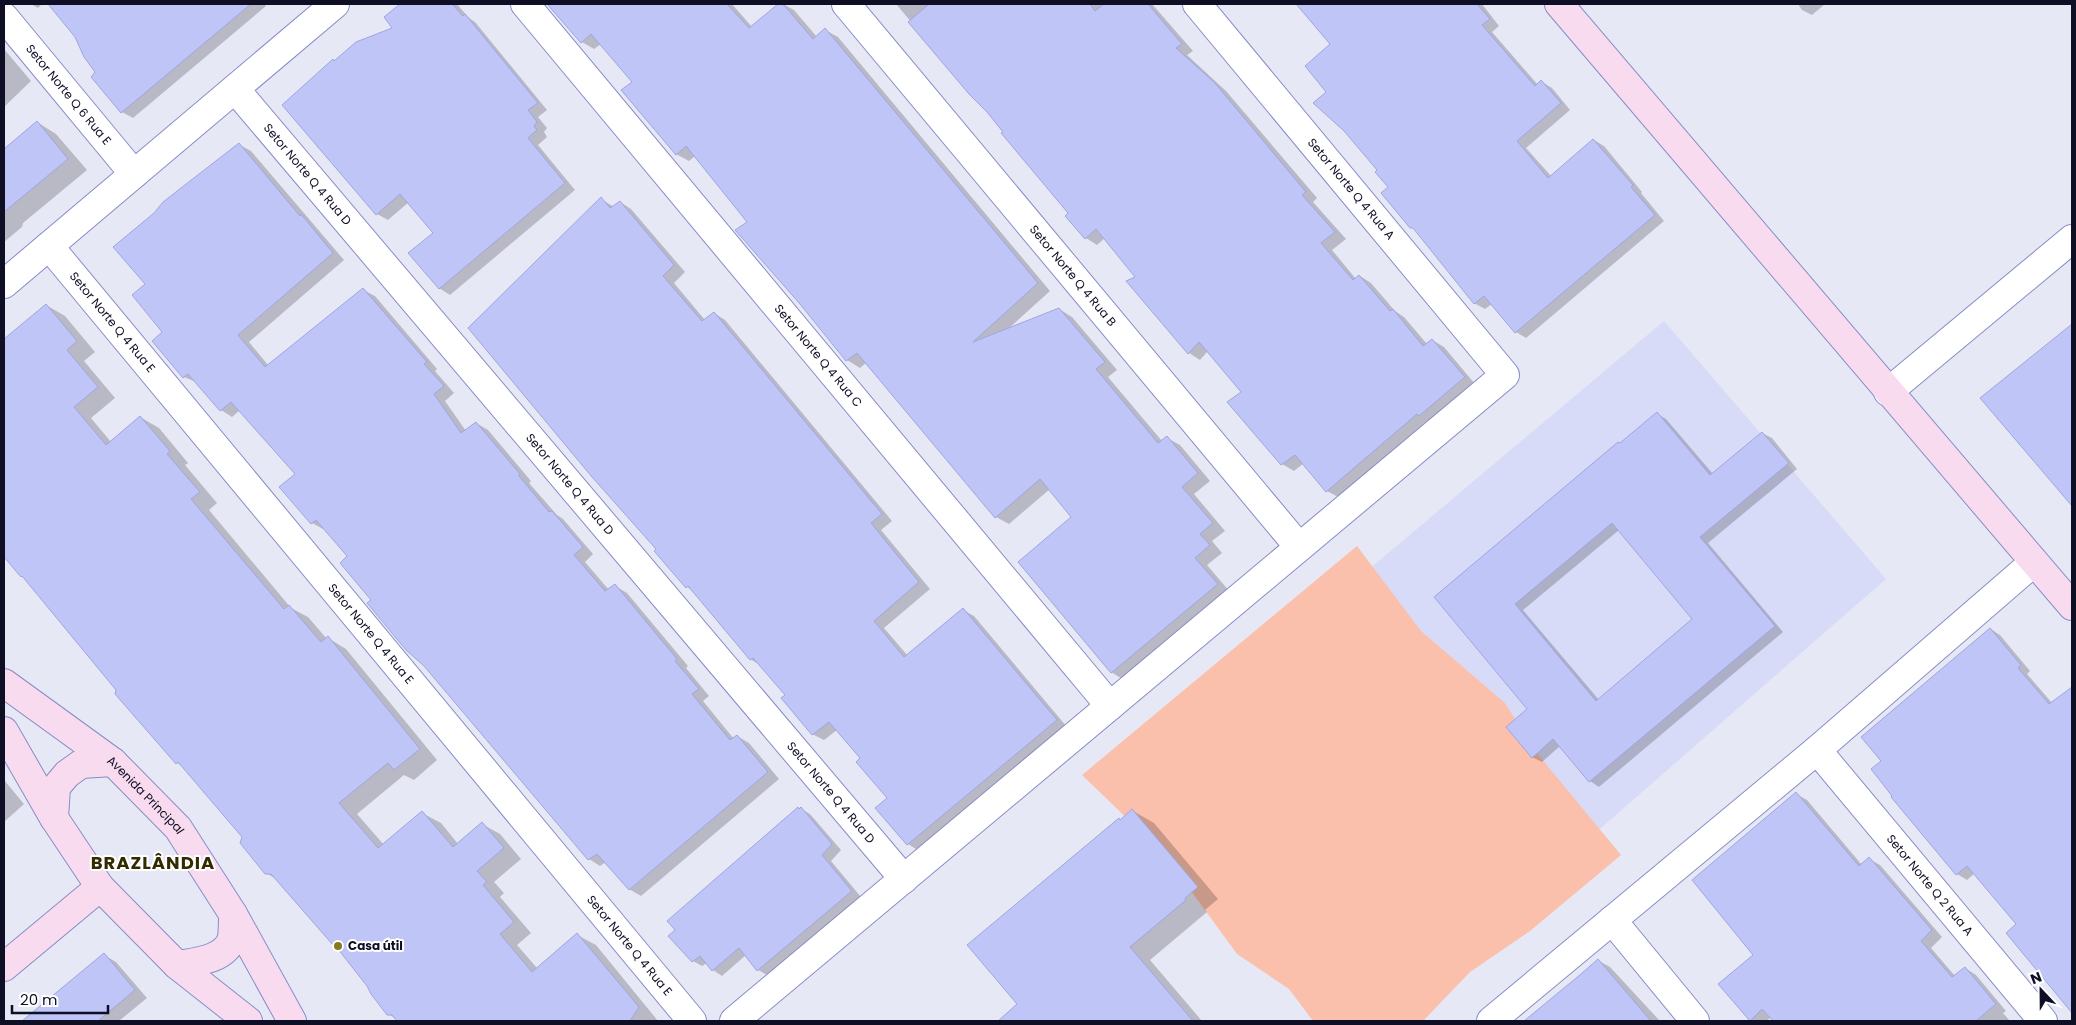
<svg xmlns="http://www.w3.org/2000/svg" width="2076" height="1025" font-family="Poppins,sans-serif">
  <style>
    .built { fill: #d8dbf7 }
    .green { fill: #fac0ac }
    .shadow { fill: #0003; fill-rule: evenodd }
    .building { fill: #bfc5f6; stroke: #a0a5e1; fill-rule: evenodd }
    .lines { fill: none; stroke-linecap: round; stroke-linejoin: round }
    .street-casing { stroke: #888cc7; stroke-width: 30 }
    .secondary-casing { stroke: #888cc7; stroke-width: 30 }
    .street { stroke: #fff; stroke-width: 28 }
    .secondary { stroke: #f9dbef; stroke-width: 28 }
    .poi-dot { fill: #87791e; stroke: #fff; stroke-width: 2 }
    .labels { text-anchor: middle; stroke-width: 4; stroke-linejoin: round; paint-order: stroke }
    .street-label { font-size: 12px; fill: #0e0e24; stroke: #fff }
    .poi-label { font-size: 12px; font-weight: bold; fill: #0e0e24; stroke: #fff; text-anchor: start }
    .district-label { font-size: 18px; font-weight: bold; letter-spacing: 1px; fill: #322b00; stroke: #fff }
  </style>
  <rect width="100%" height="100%" fill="#e6e8f5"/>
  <path class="built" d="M1664,321L1886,579L1594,834L1368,570Z"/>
  <path class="green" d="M1357,546L1421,631L1505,703L1536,752L1621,855L1530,931L1470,972L1423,1021H1313L1289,989L1237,954L1164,854L1082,775Z"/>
  <path class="shadow" d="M31,4H42L38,8Z
    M49,4H265L266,6L133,118L122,112L77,36Z
    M402,4H457L469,18L475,22L547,110L538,117L547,128L544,132L547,137L538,145L575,190L450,295L439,288L434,233L409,202L388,220L377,214L283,105L335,62L394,28L385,17Z
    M548,4H732L752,27L780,4H783L794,10L817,37L825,30L838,37L1050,291L1007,330L1059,309L1072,317L1117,370L1108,377L1162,441L1167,438L1180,445L1210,481L1194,494L1225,531L1212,541L1222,553L1207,565L1230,592L1124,680L1111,672L1073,517L1050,489L1009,524L996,517L867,362L860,368L847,360L749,222L695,156L689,161L676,154L633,82L601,44L594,49L582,42Z
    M896,4H1152L1193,51L1187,55L1226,91L1317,198L1313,202L1346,239L1332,250L1356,279L1360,276L1371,283L1395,311L1404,317L1427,344L1432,340L1444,347L1475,384L1431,422L1428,420L1338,497L1327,491L1304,463L1294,471L1282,464L1243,392L1208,351L1200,360L1189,353L1128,281L1137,277L1105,238L1097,245L1086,238L1067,216L1070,213L1004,132Z
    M1300,4H1482L1499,26L1492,32L1538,85L1542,82L1552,88L1570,110L1526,148L1552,177L1594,140L1604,146L1642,192L1641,193L1664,221L1526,338L1516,332L1492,304L1485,309L1474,303L1416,230L1411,227L1379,170L1328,92L1332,44L1304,6Z
    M1798,4H1825L1812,15L1802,10Z
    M4,49L31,81L4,107Z
    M37,122L56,134L87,170L23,223L22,227L4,242V151Z
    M240,145L251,151L344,260L249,342L268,365L363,290L375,296L437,369L435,371L454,393L445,401L466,431L476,423L488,430L531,481L529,483L557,515L563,519L593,554L585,562L609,590L615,586L627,593L688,666L686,668L709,696L703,701L734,739L737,736L749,743L779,779L641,896L629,889L606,862L600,866L589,859L372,600L348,557L325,528L323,529L312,523L297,474L240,410L232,417L221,410L196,382L184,377L164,332L146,284Z
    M601,199L614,207L620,202L631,209L685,272L674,283L705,320L714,313L725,320L892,521L881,530L930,589L884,628L908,656L963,610L974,616L1067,727L919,851L908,844L888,798L862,758L837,730L824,740L812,734L787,695L760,665L750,659L692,590L687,587L658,549Z
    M46,305L65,316L95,352L84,361L115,398L91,418L111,442L140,417L159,428L188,463L185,465L217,503L209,510L291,608L308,617L327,639L328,638L346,649L437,760L414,780L404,775L357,814L384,845L422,813L441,823L458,844L482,824L500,834L521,859L494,882L504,893L500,897L531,933L517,945L537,968L577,935L596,945L658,1021H400L388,1014L368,985L338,947L278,880L266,873L243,837L184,767L177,763L26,578L4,555V341Z
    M2072,326V504L1982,398Z
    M1657,414L1666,419L1713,474L1762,433L1772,438L1797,469L1708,543L1783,632L1599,787L1590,781L1560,746L1542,762L1532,757L1529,709L1435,597ZM1619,530L1694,619L1599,700L1523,610Z
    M1991,629L2000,635L2030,671L2027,674L2052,703L2062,696L2072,701V1008L2068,1006L2017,924L1975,873L1967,880L1957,874L1892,797L1882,761Z
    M4,780L24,804L4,822Z
    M1796,794L1807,800L1862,865L1869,859L1880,865L1942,937L1931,948L1955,976L1965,968L1976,975L2006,1011L2003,1013L2010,1021H1774L1771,1017L1767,1021L1751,1020L1720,984L1755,956Z
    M801,809L810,814L841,850L831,861L861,897L767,975L758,970L746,955L722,976L713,970L707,963L702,966L693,961L670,936Z
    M1133,811L1154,823L1218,899L1205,910L1207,912L1150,960L1202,1021H1000L1019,1005L1119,820L1121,821Z
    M104,955L116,962L147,998L119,1021H22Z
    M1599,961L1610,967L1660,1021H1526Z"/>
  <path class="building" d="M48,4H251L121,113L91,77L95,72L84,57L75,37Z
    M400,4H452L463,16L465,14L538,103L528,110L537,122L534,126L537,130L528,138L565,183L439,289L408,253L433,233L400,194L376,215L282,105L333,59L334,61L356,42L392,28L384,17Z
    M547,4H727L749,28L778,4H783L813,39L825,28L1038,283L973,342L1059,308L1105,362L1096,369L1158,443L1167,436L1198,473L1182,487L1213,523L1200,534L1210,545L1195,558L1218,584L1111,673L1018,562L1071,517L1040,479L995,518L857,353L846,361L800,304L735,230L747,222L686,146L676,155L621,90L632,82L591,34L581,43Z
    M929,4H1090L1095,11L1104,4H1148L1182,44L1176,48L1214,82L1306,192L1302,195L1335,232L1321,243L1353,280L1359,275L1390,311L1393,309L1423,346L1432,339L1465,377L1419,416L1417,414L1326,492L1295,455L1281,465L1227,402L1241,392L1199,342L1188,354L1126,281L1135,277L1096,229L1085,239L1065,216L1068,213L1001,133L1003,132L987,112L969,94L908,22Z
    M1296,4H1477L1490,19L1482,25L1535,86L1541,80L1561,103L1517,141L1548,178L1593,139L1633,185L1631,187L1655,215L1515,333L1484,296L1474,304L1413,228H1410L1381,193L1388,187L1375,172L1377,170L1344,131L1313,103L1326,92L1305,66L1330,44Z
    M37,121L68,159L4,212V149Z
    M239,143L300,216L301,214L333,253L238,335L265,367L363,288L427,362L424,364L444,386L434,394L461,433L476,422L520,474L519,476L549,512L552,511L583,547L574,555L605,591L615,584L677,659L675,661L699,689L692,694L730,740L737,735L768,772L629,890L597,854L588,860L424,666L406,650L367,603L371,600L340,563L347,556L316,520L311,524L279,487L295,474L231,402L220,411L188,374L183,378L152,341L162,332L132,295L145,284L113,247L154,213L163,202Z
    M601,197L610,208L620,201L674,265L663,276L702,321L714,312L882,514L871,523L919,582L874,621L904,657L963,608L1057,720L907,845L875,808L887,798L856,762L860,758L829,722L812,735L781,698L785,695L753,658L750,660L688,586L686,588L654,551L656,549L592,477L468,328Z
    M46,304L77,341L67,350L98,387L74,407L106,445L140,416L170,451L167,454L200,492L191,499L284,609L289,605L321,642L328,636L420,749L394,770L388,763L339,803L378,848L422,811L453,847L482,822L504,848L477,871L487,882L483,885L514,922L500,934L532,972L577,933L639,1007L630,1021H397L392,1015H387L371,994L367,986L334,944L333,945L271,874H265L240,843L242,837L178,762L176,764L115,694L116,690L22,576L21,577L4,557V339Z
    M2072,324V506L1980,398Z
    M1657,412L1710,475L1762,432L1789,463L1700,537L1775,626L1589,782L1553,739L1532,758L1506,727L1527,709L1434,597L1618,442L1620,443ZM1612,523L1692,619L1596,701L1515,604Z
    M1990,628L2021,665L2018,668L2049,704L2072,687V1013L2006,933L2016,924L1967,866L1956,875L1891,797L1892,796L1871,769L1881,761L1861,737Z
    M1796,792L1859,866L1869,857L1932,930L1921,941L1952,977L1965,967L1996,1004L1976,1021H1773L1762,1009L1750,1021L1718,984L1753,955L1692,880Z
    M798,807L799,809L801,807L832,844L822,855L852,891L757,971L739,948L712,971L700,956L692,962L668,936L675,930L667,921Z
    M1132,809L1198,887L1185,898L1186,900L1130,947L1193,1021H998L1017,1004L967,945L1119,818L1120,820Z
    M104,953L135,990L98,1021H22Z
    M1598,959L1651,1021H1524L1581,974Z"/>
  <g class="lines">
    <defs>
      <g id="street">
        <path id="s1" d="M525,4L1110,706"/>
        <path id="s2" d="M846,4L1299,547"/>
        <path id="s3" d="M4,17L134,174"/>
        <path id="s4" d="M235,89L904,879"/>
        <path id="s5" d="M49,246L692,1021"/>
        <path d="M4,284L335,4"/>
        <path d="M1888,392L2072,239"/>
        <path id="s6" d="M1817,750L2043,1021"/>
        <path d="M1612,920L1695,1021"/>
        <path d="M734,1021L1505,375L1197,4"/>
        <path d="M1491,1021L1817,750L2034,562"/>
      </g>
      <g id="secondary">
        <path d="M1559,4L2072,606"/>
        <path id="s7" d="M4,683L113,762L178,828L233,914L292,1021"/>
        <path d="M4,731L54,818L100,887L177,965L248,1021"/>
        <path d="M54,818L56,787L67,774L81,764L113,762"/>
        <path d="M177,965C195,962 226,960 232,938C233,930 233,921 233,914"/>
        <path d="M4,967L100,887"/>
      </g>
    </defs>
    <use href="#street" class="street-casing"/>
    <use href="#secondary" class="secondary-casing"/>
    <use href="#street" class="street"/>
    <use href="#secondary" class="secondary"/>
  </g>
  <circle class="poi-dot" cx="338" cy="946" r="5"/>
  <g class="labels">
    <g class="street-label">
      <text dy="4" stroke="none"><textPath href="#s3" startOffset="101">Setor Norte Q 6 Rua E</textPath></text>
      <text dy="4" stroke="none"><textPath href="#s4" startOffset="112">Setor Norte Q 4 Rua D</textPath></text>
      <text transform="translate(1351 189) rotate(50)" y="4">Setor Norte Q 4 Rua A</text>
      <text dy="4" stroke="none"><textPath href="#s2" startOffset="354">Setor Norte Q 4 Rua B</textPath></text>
      <text dy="4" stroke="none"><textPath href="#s5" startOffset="99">Setor Norte Q 4 Rua E</textPath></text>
      <text dy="4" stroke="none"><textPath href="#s1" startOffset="458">Setor Norte Q 4 Rua C</textPath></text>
      <text dy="4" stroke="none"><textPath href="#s4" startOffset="518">Setor Norte Q 4 Rua D</textPath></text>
      <text dy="4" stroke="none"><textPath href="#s5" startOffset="504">Setor Norte Q 4 Rua E</textPath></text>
      <text dy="4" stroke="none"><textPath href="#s4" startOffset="922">Setor Norte Q 4 Rua D</textPath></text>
      <text dy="4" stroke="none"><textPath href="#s7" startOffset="181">Avenida Principal</textPath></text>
      <text dy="4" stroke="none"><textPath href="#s6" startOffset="176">Setor Norte Q 2 Rua A</textPath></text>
      <text dy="4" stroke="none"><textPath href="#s5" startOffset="909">Setor Norte Q 4 Rua E</textPath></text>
    </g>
    <g class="poi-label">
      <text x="348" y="950">Casa útil</text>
    </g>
    <g class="district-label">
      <text x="153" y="869">BRAZLÂNDIA</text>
    </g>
  </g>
  <rect width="2076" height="1025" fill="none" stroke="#0e0e24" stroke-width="10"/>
  <g transform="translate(2041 990) rotate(338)" stroke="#ffffff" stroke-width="4" paint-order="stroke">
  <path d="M0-4L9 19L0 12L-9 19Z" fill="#0e0e24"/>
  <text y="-8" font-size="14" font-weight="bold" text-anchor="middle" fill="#0e0e24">N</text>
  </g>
  <path d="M12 1005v8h96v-8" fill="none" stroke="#0e0e24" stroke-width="2.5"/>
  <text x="20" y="1005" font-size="15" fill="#0e0e24" stroke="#ffffff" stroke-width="4" paint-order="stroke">20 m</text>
</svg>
